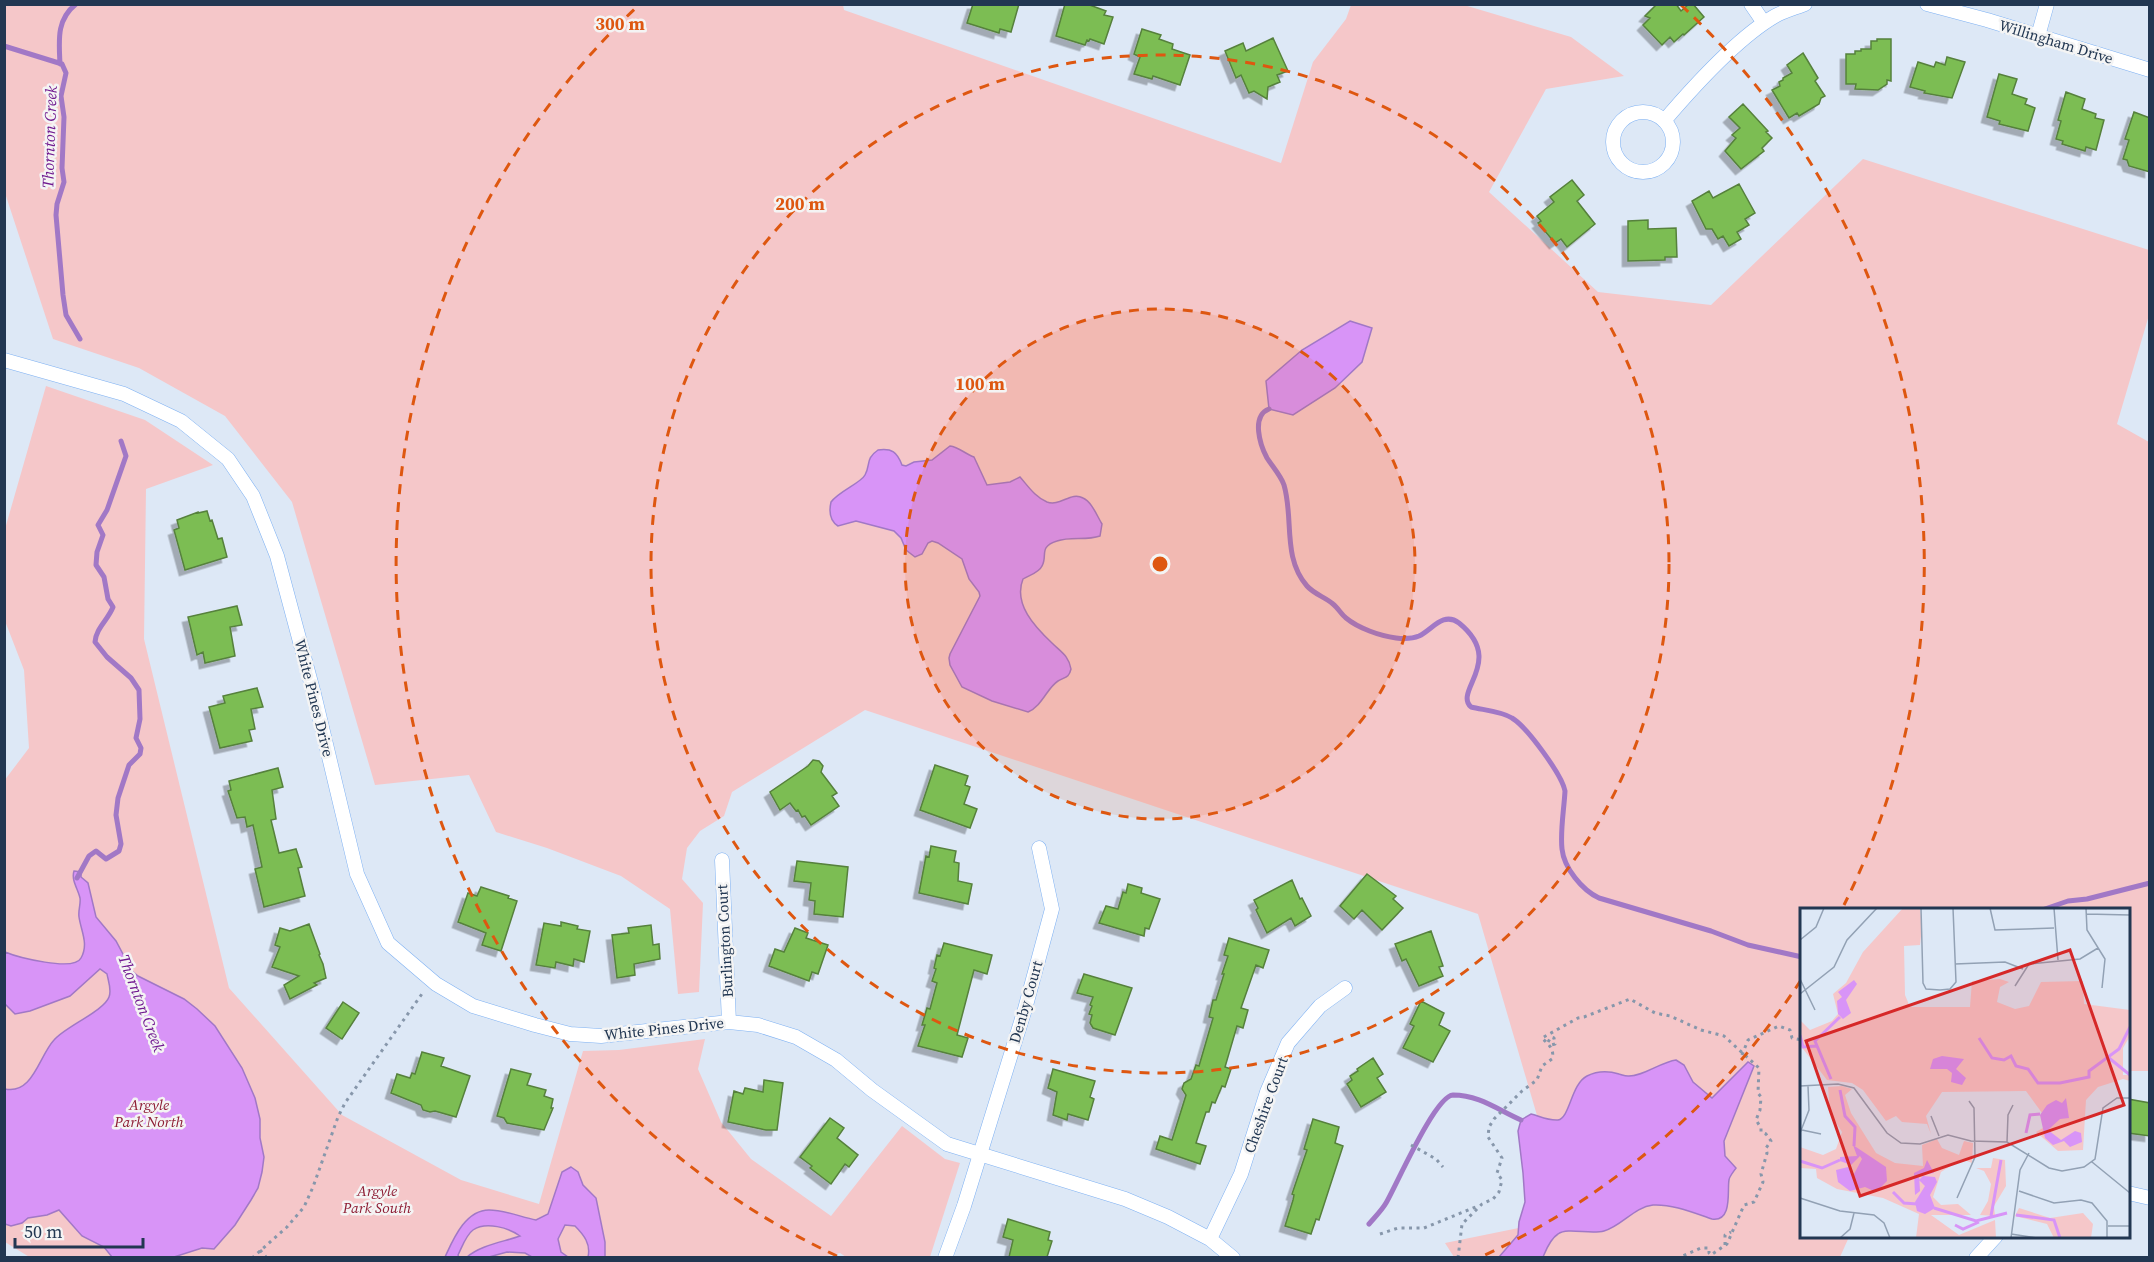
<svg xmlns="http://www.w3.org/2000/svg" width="2154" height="1262" font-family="'Source Serif 4',serif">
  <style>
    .green { fill: #f5c7c9 }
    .water { fill: #d894f7; stroke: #a178c6; stroke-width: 1.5 }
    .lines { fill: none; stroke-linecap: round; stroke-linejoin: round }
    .stream { stroke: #a178c6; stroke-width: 5 }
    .building { fill: #7cbd53; stroke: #56813c; stroke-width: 1.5; filter: url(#shadow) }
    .minor-casing { stroke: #7eb1f3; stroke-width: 15 }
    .path { stroke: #8797ab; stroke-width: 3; stroke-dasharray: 3 4.5; stroke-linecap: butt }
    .minor { stroke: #fff; stroke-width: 14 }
    .ring { fill: none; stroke: #de5710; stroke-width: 3; stroke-dasharray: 10 8 }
    .labels { text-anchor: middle; stroke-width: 5; stroke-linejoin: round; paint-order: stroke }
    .street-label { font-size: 15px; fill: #223752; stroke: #f4f4f4 }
    .park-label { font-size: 15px; font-style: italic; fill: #8e1e35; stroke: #f4f4f4 }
    .water-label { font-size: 16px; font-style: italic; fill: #711a90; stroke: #f4f4f4 }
    .inset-river { fill: none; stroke: #d894f7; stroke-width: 3 }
    .inset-road { fill: none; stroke: #92a1b4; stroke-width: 1.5 }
    .view { fill: #d62828; fill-opacity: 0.15; stroke: #d62828; stroke-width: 3 }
    .inset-edge { fill: none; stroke: #223752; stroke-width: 3 }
    .centre { fill: #de5710; stroke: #f4f4f4; stroke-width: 3 }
    .ring-label { font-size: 18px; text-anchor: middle; font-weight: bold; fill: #de5710; stroke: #f4f4f4; stroke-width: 5; stroke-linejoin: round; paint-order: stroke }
  </style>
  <defs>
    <filter id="shadow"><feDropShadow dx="-5.5" dy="5.5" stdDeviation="0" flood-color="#0004"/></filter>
  </defs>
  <rect width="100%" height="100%" fill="#dde8f6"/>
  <path class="green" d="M4,5H843L844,10L1281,163L1313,62L1346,19L1351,5H1464L1571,37L1624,76L1546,89L1489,192L1598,292L1711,305L1863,159L2149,250V315L2117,424L2149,442V1071H2129L2128,910H1802V1236L1849,1237L1840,1257H1454L1445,1243L1567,1218L1478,914L865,710L732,792L724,816L700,831L687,848L682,879L703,903L699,992L678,994L670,909L621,876L547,848L496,832L469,775L375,785L292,502L225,416L139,368L53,339L5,193Z
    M46,386L145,420L213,465L146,489L144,639L229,988L342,1115L461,1180L539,1204L583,1051L619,1050L705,1039L698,1069L721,1122L751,1159L831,1216L902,1126L945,1159L960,1163L930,1257H846L840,1253L818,1258H31L5,1242L4,781L29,748L24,670L5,621V529Z"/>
  <path class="water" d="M1350,321L1372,328L1362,362L1335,388L1293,415L1269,409L1266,381L1302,350Z
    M950,446C959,447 965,454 974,457L987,485L1010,482L1020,477C1028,486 1035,497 1047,502C1060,507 1071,491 1083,498C1092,502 1097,516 1102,524L1100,536C1086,541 1071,536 1057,541C1038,547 1048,556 1042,566C1039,573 1029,575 1023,579C1013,604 1035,627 1052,643C1061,652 1069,656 1071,669C1069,678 1065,677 1058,681C1047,688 1042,706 1028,712L992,701L962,687L950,665L949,658L950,654L980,596L979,592L969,579L962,559L938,543L932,541L928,543L922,554L915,557L906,550L901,538L894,531L856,521L838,526C830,521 829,511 831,502C839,491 861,483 865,475C871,464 865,459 878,450C892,448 897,452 902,465L906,466L914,462L932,460Z
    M74,871L81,872V877L88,883L96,917L116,941L132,971L138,976L184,999L197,1009L215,1026L242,1068L255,1098L260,1119V1138L264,1157L262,1172L258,1188L251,1200L235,1225L214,1249L202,1248L174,1257H112L104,1247L82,1236L59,1210L47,1215L28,1218L22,1223L11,1226L5,1224V1089C33,1095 39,1056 54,1040C65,1027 104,1011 109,997C112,990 108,980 107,974L100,969L70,996L30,1011L15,1014L5,1004V952C17,957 74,972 81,958C89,944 81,931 79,917C78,910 81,904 80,898C78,889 71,880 74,871Z
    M1676,1060L1684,1065L1693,1082L1712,1098L1748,1062L1754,1066L1724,1141L1725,1156L1736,1168C1734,1171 1729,1177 1729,1180C1727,1190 1733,1222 1712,1219C1694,1213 1673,1204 1653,1205C1634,1207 1622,1226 1604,1231C1590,1235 1568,1227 1558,1234C1550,1239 1546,1250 1543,1257H1499L1518,1235L1519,1222L1525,1202L1523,1173L1518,1131L1521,1120L1531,1114C1539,1116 1549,1121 1558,1120C1570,1118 1571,1084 1587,1076C1597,1071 1609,1071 1619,1074C1623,1075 1624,1076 1628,1076C1642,1077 1661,1062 1676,1060Z
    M571,1167L578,1172L583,1185L596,1198L605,1242V1257H588C591,1244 584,1235 575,1226L565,1225L558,1239L561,1252L568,1257H532L525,1253L507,1252L489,1257H467C481,1245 503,1242 520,1236C509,1228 486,1221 473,1230C466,1235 462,1247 458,1255L459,1257H445C453,1240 465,1210 489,1210C504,1210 521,1217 536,1220L548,1214L562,1172Z"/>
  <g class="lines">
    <path class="stream" d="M4,46L62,64L66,73L61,96L64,117L62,168L64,182L57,204L56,215L63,295L66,315L80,339
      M60,64C59,41 56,20 76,4
      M1269,409C1251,416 1260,445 1267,458C1272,466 1281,476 1284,485C1294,519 1282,557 1307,586C1314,594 1325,597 1333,604C1338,608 1341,614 1346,618C1358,628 1380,636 1396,638C1404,639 1412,639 1419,636C1432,630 1443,611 1459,623C1506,661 1453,691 1471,707C1483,710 1501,711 1512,718C1527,727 1562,775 1565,791C1564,810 1560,831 1562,849C1564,868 1582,890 1599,898L1711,931L1748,945L1802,957
      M77,878L89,856L96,851L106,859L119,851L121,844L116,815L118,798L129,765L140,754L141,748L136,738L140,719L139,690L131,678L107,657L95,642C96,628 108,620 113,607L108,599L104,577L96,565L97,552L103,535L98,525L107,510L126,456L121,441
      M2042,910L2068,901L2087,899L2150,883
      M1369,1224C1375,1217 1382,1210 1386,1203C1397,1184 1435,1096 1453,1095C1479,1095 1498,1110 1521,1120"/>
  </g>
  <path class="building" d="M973,4H1019L1011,32L1000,29L999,33L967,23Z
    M1065,4H1087L1106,11L1104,15L1113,17L1104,44L1090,39L1089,41L1087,40L1085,45L1056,36Z
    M1657,4H1676L1681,11L1689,4H1693L1704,17L1684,35L1683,34L1674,42L1670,37L1662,45L1643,25L1650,18L1645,16Z
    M1142,29L1161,35L1159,39L1173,44L1172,49L1190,55L1180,85L1153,76L1152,79L1134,74L1140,57L1134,54Z
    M1273,38L1288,71L1277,75L1280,82L1268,87L1267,99L1254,91L1249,93L1241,75L1236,78L1225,51L1243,43L1246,51Z
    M1877,39H1891V81L1887,80V84L1878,90L1855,89L1856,84H1846V54H1855V51H1861V49H1871V41H1877Z
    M1803,53L1818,78L1815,81L1825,96L1821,98L1819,104L1799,116L1797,113L1789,118L1772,90L1780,86L1779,82L1783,80V78L1792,73L1787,65Z
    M1947,57L1965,62L1952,98L1924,93L1925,91L1910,87L1918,62L1934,67L1936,62L1945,65Z
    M1999,74L2017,79L2012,94L2027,99L2025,104L2035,108L2028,131L1999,124L2000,121L1987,117Z
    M2066,92L2085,99L2082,109L2096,114L2095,118L2104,120L2096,150L2086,147L2085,151L2062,144L2063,141L2056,139L2061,121L2058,120Z
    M1743,104L1768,131L1766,132L1772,138L1762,148L1764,151L1741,169L1725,151L1736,138L1732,135L1740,128L1729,117Z
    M2134,112L2150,118V172L2129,166L2127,160L2123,159L2129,140L2125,139Z
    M1572,180L1584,195L1577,201L1595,224L1567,247L1561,239L1555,243L1538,223L1541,221L1537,216L1554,202L1550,197Z
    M1739,184L1755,213L1745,219L1749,225L1737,232L1741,239L1729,246L1723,236L1718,239L1712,229H1706L1692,201L1709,191L1713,198Z
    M1648,220V229L1676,228L1677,257H1665V260L1628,261V221Z
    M207,511L210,521L212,520L218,539L222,538L227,557L185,570L174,530L179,528L177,520L198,512V513Z
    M237,606L242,625L230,627L235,656L205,663L203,652L197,655L188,617Z
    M257,688L263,707L251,709L255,729L249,730L252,741L220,748L209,707L225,703L223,696Z
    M813,760L819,761L823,766L821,772L837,793L832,796L839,806L811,825L805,816L802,817L798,810L796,811L790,803L780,810L770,792L808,766Z
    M935,765L968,776L965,785L970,787L964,804L977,809L970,828L920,810Z
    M278,768L283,787L272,790L276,819L271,820L279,853L296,849L302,867L298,868L305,896L264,907L255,869L262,867L253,825L247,827L245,817L237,818L228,791L231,790L229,781Z
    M931,846L956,851L954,862L959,863L958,881L972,884L968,904L919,893L926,856L929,857Z
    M797,861L848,867L843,917L814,914L815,901L809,900L811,883L794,881Z
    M1367,874L1396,896L1393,899L1403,908L1382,930L1362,910L1354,919L1340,906Z
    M1292,880L1300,899L1302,898L1311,916L1295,926L1291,918L1267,933L1256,910L1258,908L1254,900Z
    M1128,884L1142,888L1141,893L1160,899L1149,929L1145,928L1144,936L1099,923L1106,906L1118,909L1123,892L1126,893Z
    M481,887L509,896L508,898L517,901L501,951L482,945L486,933L458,922L468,893L477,896Z
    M561,922L578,926L577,929L590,931L584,962L574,959L573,966L556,962L555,968L536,965L544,923L561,926Z
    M309,924L320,954L319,955L323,964L326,978L314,983L317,985L290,999L284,985L299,976L272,967L280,947L275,945L280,928L290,931Z
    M651,925L653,945L659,944L660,959L634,964L635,975L617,978L612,935L629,933L628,928Z
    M795,928L808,933L806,938L828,945L818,974L812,972L809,981L769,966L775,949L784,952Z
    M1431,931L1443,966L1439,967L1443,976L1419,986L1406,959L1402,961L1395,944Z
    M1229,938L1269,950L1263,968L1256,965L1241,1008L1248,1010L1243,1028L1237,1026L1225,1067L1231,1069L1225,1087L1222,1086L1215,1103L1212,1102L1209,1112H1206L1196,1143L1206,1146L1200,1164L1156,1149L1160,1136L1172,1140L1186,1095L1182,1089L1184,1083L1191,1079L1196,1065L1199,1066L1213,1018L1209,1017L1213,1000H1216L1224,974H1222L1228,956L1224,955Z
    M944,943L992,955L987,974L974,970L957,1035L968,1038L962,1057L918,1046L925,1025H922L927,1008L930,1009L937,983L932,981L936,969L934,968L937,955L940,956Z
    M1084,974L1132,988L1115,1035L1093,1028L1090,1023L1092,1015L1089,1014L1092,1006L1090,1005L1093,997L1077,993Z
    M1421,1001L1444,1013L1439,1025L1450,1031L1433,1062L1403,1048L1414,1026L1410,1024Z
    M343,1002L359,1013L342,1039L326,1028Z
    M422,1052L444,1058L441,1066L470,1076L456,1117L435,1111L430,1112L423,1110L421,1105L391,1093L397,1074L410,1078L412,1073L415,1074Z
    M1373,1058L1383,1074L1377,1078L1386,1092L1361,1107L1347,1084L1352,1080L1350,1076L1358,1071L1357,1069Z
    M511,1069L531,1074L527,1085L546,1090L544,1096L553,1099L551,1108H553L544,1130L507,1123L504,1118L497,1116Z
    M1053,1069L1095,1081L1090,1097L1094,1099L1088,1120L1068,1114L1067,1120L1053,1115L1057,1092L1048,1088Z
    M764,1080L783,1083L777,1130H766L728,1122L734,1091L743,1094L745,1088L763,1092Z
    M2128,1099L2150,1103V1136L2128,1133Z
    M830,1118L844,1128L837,1138L858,1155L849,1167L845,1164L831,1184L810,1168L812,1166L800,1157Z
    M1313,1119L1339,1127L1335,1143L1343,1146L1319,1220L1316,1219L1311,1234L1285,1226L1293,1200L1294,1195L1292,1194L1307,1150L1304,1149Z
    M1008,1219L1050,1232L1048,1240L1052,1241L1047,1257H1009L1013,1240L1003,1237Z"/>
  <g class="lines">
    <defs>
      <path id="minor" d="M1751,4L1764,23
        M1927,4L1987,20L2150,70
        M2038,36L2047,4
        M1613 142a30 30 0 1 1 60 0a30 30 0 1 1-60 0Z
        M1664,121C1693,87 1737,38 1775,16C1784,11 1795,8 1805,4
        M4,360L124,394L181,421L228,459L253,496L277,556L314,694L357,874L388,943L436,984L473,1006L535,1025L570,1034L601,1036L729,1022L758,1025L796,1037L836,1060L872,1090L947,1144L1125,1199L1168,1217L1210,1239L1233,1258
        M722,860L729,1022
        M2128,1193L2150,1198
        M1210,1239L1241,1174L1267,1092L1288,1043L1320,1006L1345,988
        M945,1258L964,1206L1025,1009L1052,909L1039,848
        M1976,1258L1996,1236"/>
    </defs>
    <use href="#minor" class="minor-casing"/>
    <path class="path" d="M1548,1042L1551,1037L1554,1038L1555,1044L1551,1045
      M1742,1055L1748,1040L1779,1026L1790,1030L1792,1038L1802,1040
      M1411,1145L1436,1159L1443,1167
      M1380,1234L1398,1228H1424L1478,1206
      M1725,1245V1235L1731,1232
      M260,1250L267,1258
      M252,1258L287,1227L304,1207L313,1187L338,1117L345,1103L424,991
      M1458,1258L1462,1224L1482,1204L1493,1199L1499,1192L1502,1180L1497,1173L1502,1158L1488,1137L1489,1127L1494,1119L1522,1091L1537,1080L1542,1066L1552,1059C1555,1049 1548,1044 1542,1038L1578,1018L1584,1017L1630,999L1655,1013L1670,1016L1701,1030L1724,1036L1759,1068L1758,1093L1761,1097L1760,1110L1756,1120L1761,1128V1132L1766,1134L1771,1141L1766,1148L1767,1153L1761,1174L1763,1182L1754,1202L1744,1205L1727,1244L1711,1255L1709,1253V1248H1701L1678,1258"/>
    <use href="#minor" class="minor"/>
  </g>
  <circle cx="1160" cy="564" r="255" fill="#de5710" fill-opacity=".12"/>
  <g class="ring">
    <circle cx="1160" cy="564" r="255"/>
    <circle cx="1160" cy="564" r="509"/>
    <path d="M1801 980A764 764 0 0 1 1483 1256M837 1256A764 764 0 0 1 639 5M1681 5A764 764 0 0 1 1844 905"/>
  </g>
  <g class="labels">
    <g class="street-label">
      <text transform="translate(2056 42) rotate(17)" y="5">Willingham Drive</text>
      <text transform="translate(314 698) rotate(76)" y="5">White Pines Drive</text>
      <text transform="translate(725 941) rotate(-93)" y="5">Burlington Court</text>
      <text transform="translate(1026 1002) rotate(-74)" y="5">Denby Court</text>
      <text transform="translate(664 1029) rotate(-6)" y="5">White Pines Drive</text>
      <text transform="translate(1266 1105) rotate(-70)" y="5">Cheshire Court</text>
    </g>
    <g class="park-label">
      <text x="149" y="1110">Argyle<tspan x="149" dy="17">Park North</tspan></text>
      <text x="377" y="1196">Argyle<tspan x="377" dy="17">Park South</tspan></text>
    </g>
    <g class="water-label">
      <text transform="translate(49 137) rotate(-88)" y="6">Thornton Creek</text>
      <text transform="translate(142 1003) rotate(69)" y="6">Thornton Creek</text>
    </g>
  </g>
  <g transform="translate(1800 908)">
    <rect width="330" height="330" fill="#dde8f6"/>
    <path d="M103,0H120L122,19L120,37L104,38L105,87L110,99H170L172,73L200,71L209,74L200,79L197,94L215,101L229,98L241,74L283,73L284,96L330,102V128L323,140V167H330V173L323,171L298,179L286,192L283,242L258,243L236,224L250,216L226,183L142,184L126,208L131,226L127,216L102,214L96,208L86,213L63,182L52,175L27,172L0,137V112L10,122L32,113L38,106L33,86L46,75L63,44ZM42,178L52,181L45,187L51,205L76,245L95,255L123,258L122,237L137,231L142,240L159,247L164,233L173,235L172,255L162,251L141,264L133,289L141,297L158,296L171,307H131L159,327L195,312L196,330H116L119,306L83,290L37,281L17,270L16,261L0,260V239L23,247L36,241L42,224L30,205L28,179ZM193,250L205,252L206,278L194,298L195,308L180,307L188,293L191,276L184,263L176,260H191ZM219,300L250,310L283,305L293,316L291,330H254L247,316L215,308Z" fill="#f5c7c9"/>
    <path d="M54,72L57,76L46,92L51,105L43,111L38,106L37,93L42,89L38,84ZM142,148L164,151L156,161L166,170L162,177L151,174L152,165L147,161H130L133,151ZM266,190L269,210L260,211L248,222L261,232L275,223L281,225L282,234L270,239L264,233L253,237L245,230L240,207L247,197L256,192L262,195ZM53,237L86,259L87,273L76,284L65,279L50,283L38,274L36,262L48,259L54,266L62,251L60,248L51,257L40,253V249L57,248ZM127,252L134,265L119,267L120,283L115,287L114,265L124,260ZM123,268L135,269L137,274L130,287L135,300L125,306L117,303L115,294L125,278L119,272Z" fill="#d894f7"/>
    <path class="inset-river" d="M0,127L3,139L16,138M179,130L192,150L204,152L211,148L216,158L228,161L238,175H260L289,169V163L319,141L330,119M309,150L330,167M31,171L15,133L40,109M40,182L45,208L55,219L54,238M226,225L230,207L240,206M0,253L22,260L40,252M93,284L104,295L117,296M134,300L176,313L207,305M216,307L254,312L260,330M191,308L201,252M155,317L163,321L179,314"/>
    <path class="inset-road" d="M121,0L123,75L126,81L140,82L150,81L156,74L153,0M190,0L195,22L254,20M254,0L258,52M286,0L287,22L305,51L302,80M286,6L330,7M0,32L16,19L24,0M155,56L205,54L223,61M0,71L15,102M215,78L229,56L280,51L298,40M0,86L34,59L47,32L77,0M0,178L38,176L54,180L87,225L101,235L120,236L148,227L171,233L207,234L249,260L262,263L284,259L295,251L303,200L317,190H330M131,208L139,228M2,222L21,226M0,225L9,202L8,178M207,234L208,207L213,197M292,254L330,285M219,283L254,295L281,292L292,295L307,313V330M0,290L40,303L74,307L84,315L90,330M157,290L175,249L174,200L169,193M308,318H330M211,326L237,330M40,330L50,321L54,305M211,330L220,262L229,245"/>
    <path class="view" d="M270,42L324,197L60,288L6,133Z"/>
    <rect width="330" height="330" class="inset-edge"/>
  </g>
  <circle cx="1160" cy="564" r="9" class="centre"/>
  <g class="ring-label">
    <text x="620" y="30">300 m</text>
    <text x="800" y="210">200 m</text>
    <text x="980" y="390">100 m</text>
  </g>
  <rect width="2154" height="1262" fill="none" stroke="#223752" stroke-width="12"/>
  <path d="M15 1238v9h128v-9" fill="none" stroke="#223752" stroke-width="3"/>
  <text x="24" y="1238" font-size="18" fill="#223752" stroke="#f4f4f4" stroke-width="4.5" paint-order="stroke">50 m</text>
</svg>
